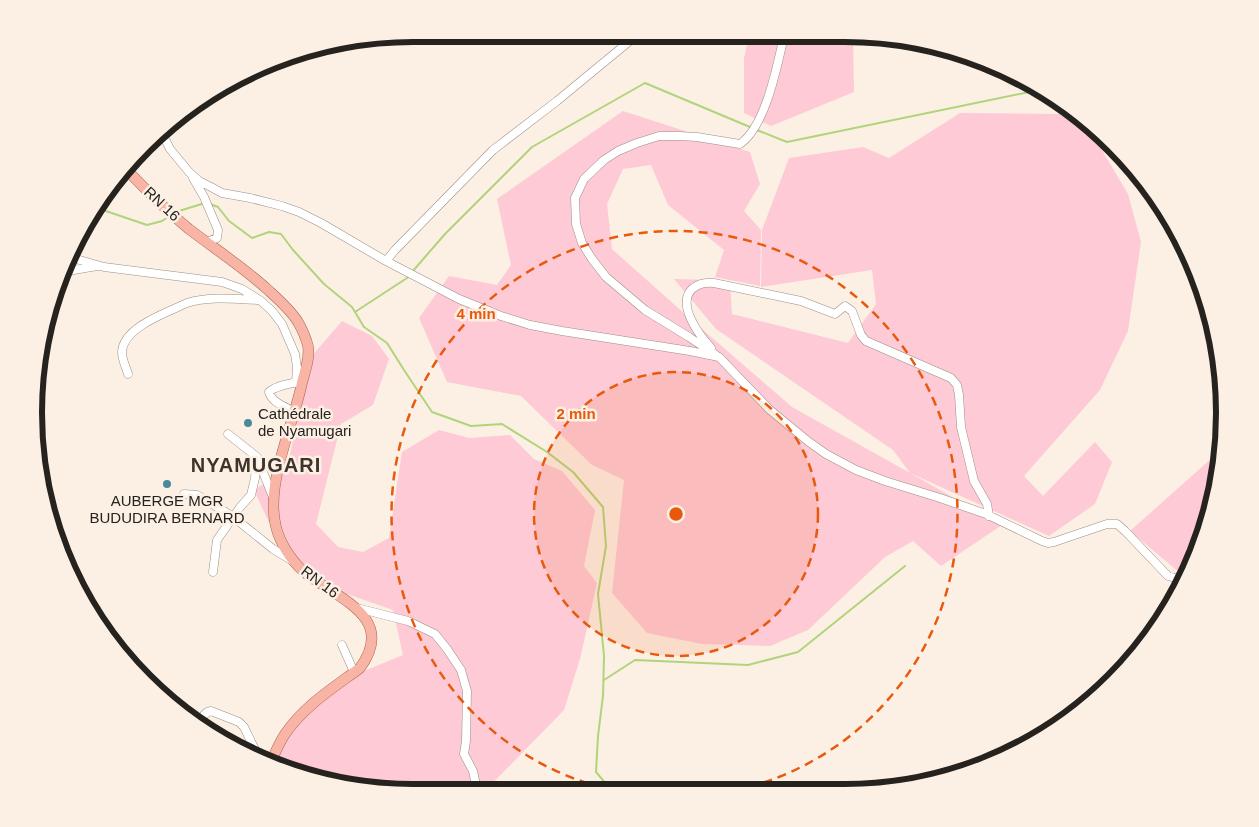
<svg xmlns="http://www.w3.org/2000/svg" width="1259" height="827" font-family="Helvetica,sans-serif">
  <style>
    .green { fill: #fdcad5 }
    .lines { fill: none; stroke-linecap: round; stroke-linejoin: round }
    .stream { stroke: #b1d47b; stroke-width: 2 }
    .minor-casing { stroke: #9a8f85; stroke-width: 9 }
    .major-casing { stroke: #ab604d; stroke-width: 11 }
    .minor { stroke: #fff; stroke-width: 8 }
    .major { stroke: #f8b4a4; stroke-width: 10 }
    .ring { fill: none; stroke: #e8590c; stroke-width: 2.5; stroke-dasharray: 9 6 }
    .poi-dot { fill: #48899b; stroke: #fcf0e5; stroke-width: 2 }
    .labels { text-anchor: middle; stroke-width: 5; stroke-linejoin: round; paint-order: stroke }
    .street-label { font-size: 15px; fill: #26221e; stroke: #fcf0e5 }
    .poi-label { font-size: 15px; fill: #26221e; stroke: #fcf0e5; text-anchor: start }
    .district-label { font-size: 20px; font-weight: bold; letter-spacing: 1px; fill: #3d342c; stroke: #fcf0e5 }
    .rim { fill: none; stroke: #26221e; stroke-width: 6 }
    .centre { fill: #e8590c; stroke: #fcf0e5; stroke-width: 2.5 }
    .ring-label { font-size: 15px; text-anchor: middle; font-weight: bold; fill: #e8590c; stroke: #fcf0e5; stroke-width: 5; stroke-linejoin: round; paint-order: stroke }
  </style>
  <rect width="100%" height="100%" fill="#fcf0e5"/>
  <path class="green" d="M749,36L853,37L854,92L771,126L744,113V58Z
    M623,111L750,152L760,184L744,211L761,230L760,286L715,277L724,250L668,205L651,165L623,169L607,204L612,249L695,323L792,407L910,473L893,450L716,329L674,279L715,280L730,283L732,314L848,343L876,304L872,270L761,287L762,230L789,158L863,147L889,158L960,113L1059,114L1093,135L1128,194L1141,242L1128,331L1100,390L1024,476L1043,496L1095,442L1112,462L1095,504L1049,536L910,473L1002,525L941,566L913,541L885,557L808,630L770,646L702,644L647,633L612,593L624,480L592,465L521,396L447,382L419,318L449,276L497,285L511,265L497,199Z
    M342,321L372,336L389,359L373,405L341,424L316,524L338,547L363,552L389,538L402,452L439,430L469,438L510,435L534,459L562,471L595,510L584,566L597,583L580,659L564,710L485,791L364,790L270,762L287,723L330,685L403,655L393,610L347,594L281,548L254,490L287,469L311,357Z
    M1222,449V463L1205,536L1186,578L1130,531Z"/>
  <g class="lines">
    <path class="stream" d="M757,130L787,142L1039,90
      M210,204L218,207L229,221L252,238L269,232L281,234L293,250L324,284L352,307L364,327L387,343L404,370L432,412L471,426L502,424L547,452L573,472L603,507L606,546L598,594L604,656L603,696L598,736L596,772L612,791
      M97,208L147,225L162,221L168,217
      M179,211L205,203
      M412,272L445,234L532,147L645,83L750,127
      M355,312L407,278L409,276
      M604,680L635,660L748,665L798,652L905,566"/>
    <defs>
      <path id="minor" d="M163,135L170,149L189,172L199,181L211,187L222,193L250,198L282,206L299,212L321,223L386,261L459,299L501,316L530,325L562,331L690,351L719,357L770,410L809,442L826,454L856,470L885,481L940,498L986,514L1042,541L1048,543L1054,542L1107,524H1117L1125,531L1168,576L1179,579L1186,578
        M193,178L204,197L218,230L217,238L207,242
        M69,257L104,267L222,282L242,289L261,301L272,311L282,324L295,354L297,367L296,383
        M386,261L395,250L493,150L557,101L637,35
        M62,272L97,266
        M711,348C700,336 676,305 692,289C699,283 706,282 714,283L801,301L835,314L845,306L852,311L861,335L866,341L951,378L957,385L959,395L961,427L974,481L987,504L989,516
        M716,355L689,337L645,310L606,277L592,259L582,243L576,224L575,198L584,179L604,160L618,151L637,143L659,136H679L697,137L740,144C766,126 777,66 784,36
        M128,374C126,367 122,360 122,352C123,327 168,312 187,303C210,296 235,299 259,300
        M295,412C286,407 272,403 269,392C276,385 291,384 301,381
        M228,434L257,457L273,497
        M184,494L197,495L232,516L273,549L291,560
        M213,572L217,540L241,506L251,495L255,478L257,457
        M357,608L408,621L435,634L447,649L461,670L467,691L466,741L464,754L473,771L476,785L479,791
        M342,645L354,672
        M199,723C202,718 204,712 211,711L239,722L244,727L259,758
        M517,791C529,787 543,782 553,791"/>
      <path id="major" d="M126,169C146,190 167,211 189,229C215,249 243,267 267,289C278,299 290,309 298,322C302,329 306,338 308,346C310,359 305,371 302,383C293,426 265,484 276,527C280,543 291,560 303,571C335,598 398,616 360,668C333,688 304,706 285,734C279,743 275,753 271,762"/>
    </defs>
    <use href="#minor" class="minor-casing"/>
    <use href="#major" class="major-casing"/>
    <use href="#minor" class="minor"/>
    <use href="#major" class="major"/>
  </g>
  <circle cx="676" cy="514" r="142" fill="#e8590c" fill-opacity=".12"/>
  <g class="ring">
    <circle cx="676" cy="514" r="142"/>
    <path d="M617 791A283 283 0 1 1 732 791"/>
  </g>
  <g class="poi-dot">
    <circle cx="248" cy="423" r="5"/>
    <circle cx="167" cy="484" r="5"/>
  </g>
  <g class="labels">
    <g class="street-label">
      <text transform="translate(162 204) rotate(43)" y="5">RN 16</text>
      <text transform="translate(320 582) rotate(37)" y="5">RN 16</text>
    </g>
    <g class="poi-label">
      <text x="258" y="419">Cathédrale<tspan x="258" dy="17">de Nyamugari</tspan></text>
      <text x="167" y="506" text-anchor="middle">AUBERGE MGR<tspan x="167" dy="17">BUDUDIRA BERNARD</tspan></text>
    </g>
    <g class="district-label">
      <text x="256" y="472">NYAMUGARI</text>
    </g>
  </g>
  <path d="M0 0H1259V827H0ZM413 42H845A371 371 0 0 1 1216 413V413A371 371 0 0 1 845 784H413A371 371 0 0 1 42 413V413A371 371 0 0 1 413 42Z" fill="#fcf0e5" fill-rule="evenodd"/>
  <path class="rim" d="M413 42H845A371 371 0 0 1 1216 413V413A371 371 0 0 1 845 784H413A371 371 0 0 1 42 413V413A371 371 0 0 1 413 42Z"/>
  <circle cx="676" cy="514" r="8" class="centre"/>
  <g class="ring-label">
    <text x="476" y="319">4 min</text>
    <text x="576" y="419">2 min</text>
  </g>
</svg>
